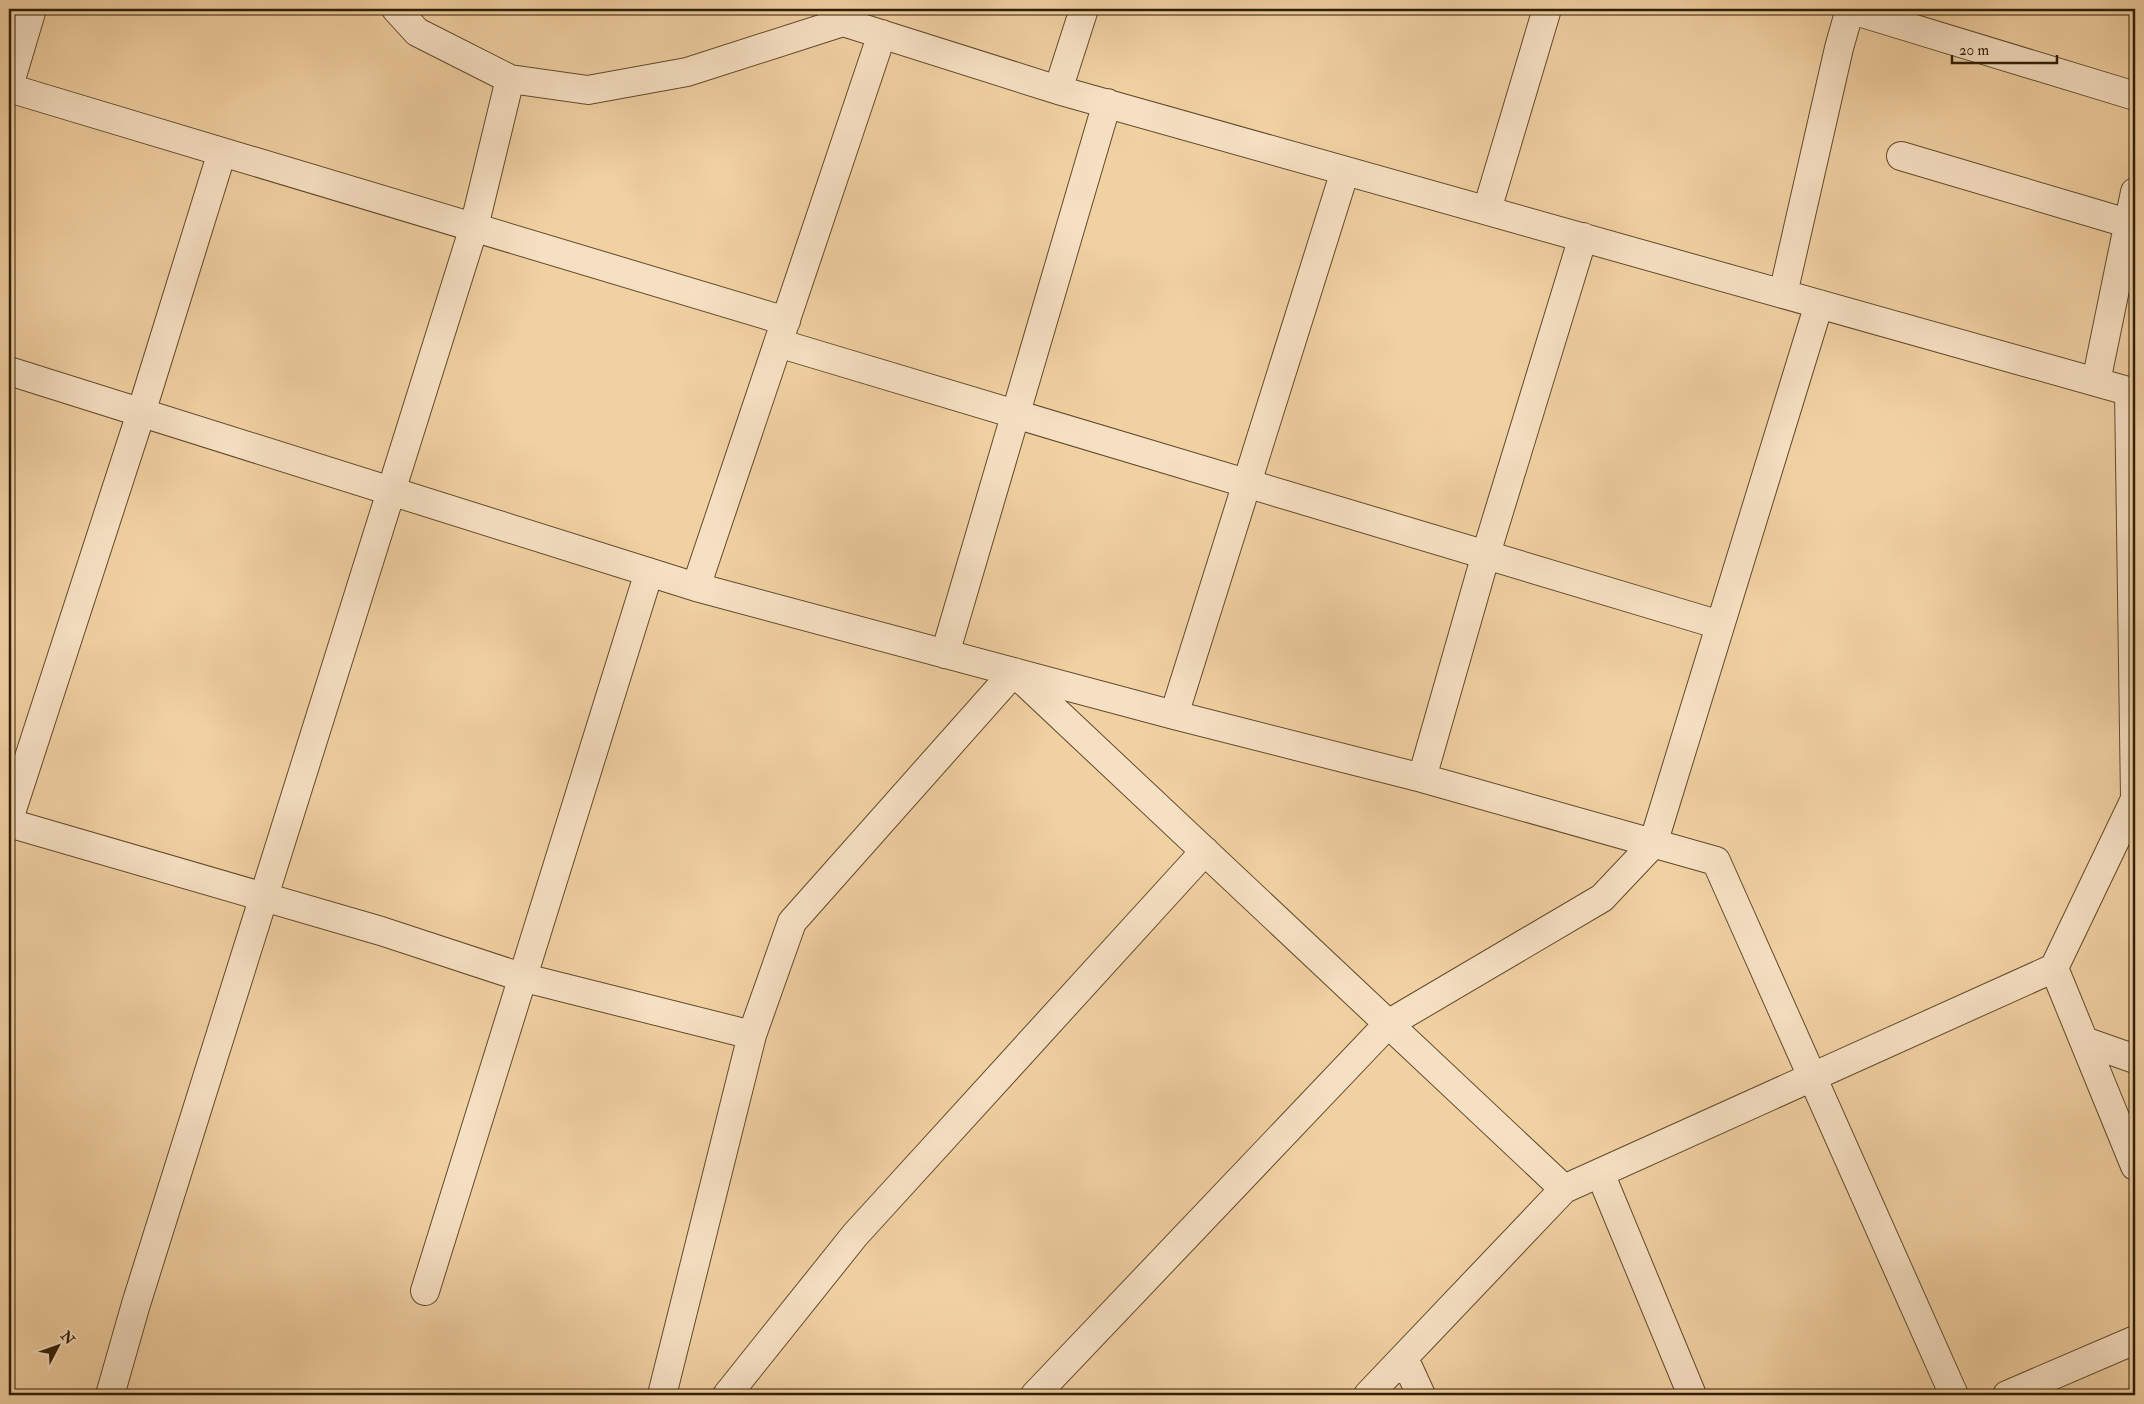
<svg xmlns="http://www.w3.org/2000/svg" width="2144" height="1404" font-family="'IM FELL Double Pica',serif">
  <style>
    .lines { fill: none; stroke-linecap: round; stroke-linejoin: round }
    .minor-casing { stroke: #604b2d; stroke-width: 30 }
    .minor { stroke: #f6e0c3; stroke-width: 28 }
  </style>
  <rect width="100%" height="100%" fill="#f1d0a2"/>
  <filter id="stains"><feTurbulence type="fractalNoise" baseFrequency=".004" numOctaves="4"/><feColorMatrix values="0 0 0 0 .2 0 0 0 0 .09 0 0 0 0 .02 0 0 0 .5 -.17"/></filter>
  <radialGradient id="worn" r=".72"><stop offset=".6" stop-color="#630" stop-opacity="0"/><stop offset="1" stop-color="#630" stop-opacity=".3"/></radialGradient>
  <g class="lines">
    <defs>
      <path id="minor" d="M396,9L417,32L510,79L588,90L687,72L843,22
        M831,9L843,22L1058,90L2135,393
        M1849,9L2135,96
        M9,86L32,9
        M9,88L786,321
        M1058,90L1084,9
        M1901,156L2127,223
        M1487,210L1547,9
        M1783,294L1839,48L1850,9
        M778,343L1720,625
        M9,371L696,587L1174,715L1422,778L1716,861L1954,1395
        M2096,382L2135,192
        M696,587L882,34
        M945,654L1107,103
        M1174,715L1345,171
        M1422,778L1486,554L1583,237
        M9,819L141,413L222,152
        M9,823L381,931L521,977L752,1035
        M2054,968L2135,1166
        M2084,1041L2135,1059
        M1600,1173L1692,1395
        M425,1291L649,572
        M1404,1358L1421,1395
        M110,1395L136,1304L474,227L510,79
        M662,1395L752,1035L792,922L1014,672L1564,1189L2054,968L2135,799L2129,391
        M727,1395L855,1235L1205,851
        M1035,1395L1388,1024L1602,898L1653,844L1819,304
        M1368,1395L1564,1189
        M2007,1395L2135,1340"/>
    </defs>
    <use href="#minor" class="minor-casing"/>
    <use href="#minor" class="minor"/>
  </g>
  <rect width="2144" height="1404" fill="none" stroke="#f1d0a2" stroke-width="30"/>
  <rect x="10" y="10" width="2124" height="1384" fill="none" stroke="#301f06" stroke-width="2.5"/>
  <rect x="15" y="15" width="2114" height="1374" fill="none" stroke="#301f06"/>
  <g transform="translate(58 1346) rotate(49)" stroke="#f6e0c3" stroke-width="4" paint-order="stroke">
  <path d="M0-4L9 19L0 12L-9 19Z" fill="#301f06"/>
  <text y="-8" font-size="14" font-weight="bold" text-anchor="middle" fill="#301f06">N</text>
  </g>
  <path d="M1952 55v8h105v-8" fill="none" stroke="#301f06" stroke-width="2.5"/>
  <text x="1959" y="55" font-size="15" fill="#301f06" stroke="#f6e0c3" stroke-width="4" paint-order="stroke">20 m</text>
  <rect width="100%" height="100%" filter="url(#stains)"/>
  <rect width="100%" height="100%" fill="url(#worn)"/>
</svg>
